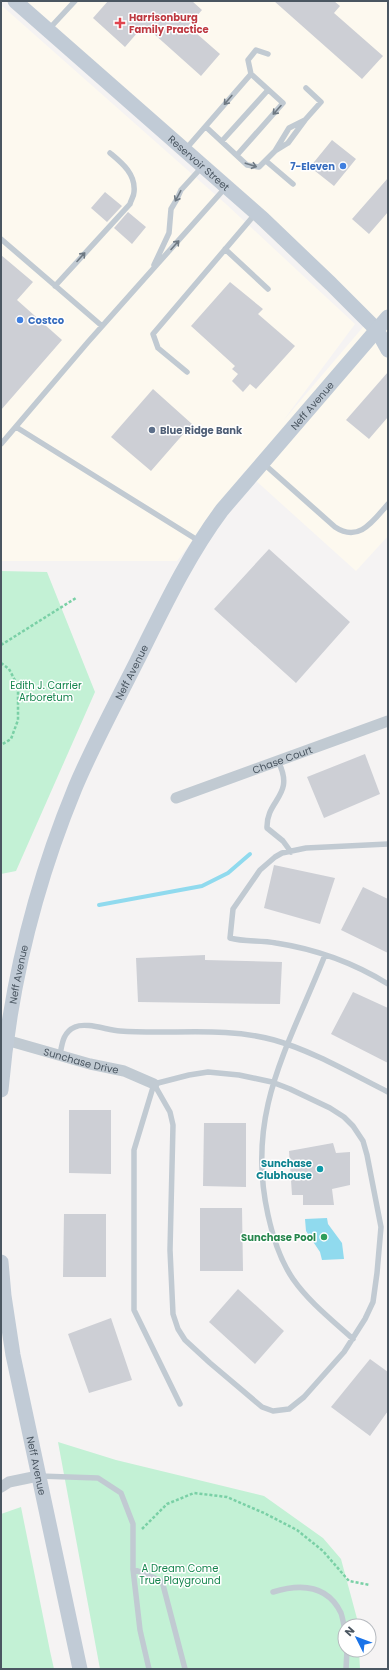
<svg xmlns="http://www.w3.org/2000/svg" width="389" height="1670" font-family="Poppins,sans-serif">
  <style>
    .commercial { fill: #fdf9ef }
    .green { fill: #c3f1d5 }
    .water { fill: #90daee }
    .lines { fill: none; stroke-linecap: round; stroke-linejoin: round }
    .stream { stroke: #90daee; stroke-width: 4 }
    .building { fill: #cdcfd5 }
    .path { stroke: #7ad0a6; stroke-width: 2.5; stroke-dasharray: 3 2; stroke-linecap: butt }
    .lane { stroke: #c1cad2; stroke-width: 5.5 }
    .street { stroke: #c1cad2; stroke-width: 11 }
    .secondary { stroke: #c1cbd6; stroke-width: 15 }
    .oneway { stroke: #6e7983 }
    .health-dot { fill: #e0444e; stroke: #fff; stroke-width: 1.5 }
    .shop-dot { fill: #3f7fe0; stroke: #fff; stroke-width: 1.5 }
    .service-dot { fill: #5c6f8a; stroke: #fff; stroke-width: 1.5 }
    .culture-dot { fill: #0f9aa8; stroke: #fff; stroke-width: 1.5 }
    .leisure-dot { fill: #2e9e5b; stroke: #fff; stroke-width: 1.5 }
    .labels { text-anchor: middle; stroke-width: 3; stroke-linejoin: round; paint-order: stroke }
    .health-label { font-size: 10px; font-weight: bold; fill: #be3a42; stroke: #fff; text-anchor: start }
    .street-label { font-size: 10px; fill: #4a5661; stroke: #fff }
    .shop-label { font-size: 10px; font-weight: bold; fill: #366cbe; stroke: #fff; text-anchor: end }
    .service-label { font-size: 10px; font-weight: bold; fill: #4e5e75; stroke: #fff; text-anchor: start }
    .park-label { font-size: 10px; fill: #17864f; stroke: #fff }
    .culture-label { font-size: 10px; font-weight: bold; fill: #0d838f; stroke: #fff; text-anchor: end }
    .leisure-label { font-size: 10px; font-weight: bold; fill: #27864d; stroke: #fff; text-anchor: end }
  </style>
  <rect width="100%" height="100%" fill="#f5f3f3"/>
  <path class="commercial" d="M23,1H388V536L356,571L245,471L177,561H1V5L227,205L355,324L283,421L364,326Z"/>
  <path class="green" d="M1,571L47,572L95,692L16,871L1,874Z
    M58,1442L116,1460L264,1496L323,1538L341,1559L359,1626H345V1650H359L360,1669H100Z
    M21,1507L50,1651L54,1669H1V1514Z"/>
  <path class="water" d="M327,1218L328,1224L342,1243L344,1259L322,1260L320,1252L306,1231L305,1219Z"/>
  <g class="lines">
    <path class="stream" d="M99,905L202,886L228,873L250,854"/>
  </g>
  <path class="building" d="M108,1H192L202,10L188,26L220,54L201,76L144,25L125,47L93,18Z
    M274,1H334L340,6L334,13L383,56L362,79Z
    M332,140L356,159L334,186L310,167Z
    M388,178V212L369,234L352,219Z
    M105,192L122,206L107,222L91,208Z
    M128,212L146,227L132,244L114,228Z
    M1,255L33,282L17,300L62,340L1,410Z
    M230,282L263,309L258,314L295,346L256,389L250,384L243,392L232,381L238,374L232,369L235,366L191,326Z
    M388,372V417L369,439L346,420Z
    M153,389L192,424L151,471L111,437Z
    M269,549L350,622L296,683L214,609Z
    M365,754L380,794L324,818L307,777Z
    M274,865L335,878L320,924L264,908Z
    M363,887L388,899V953L341,930Z
    M205,955V960L282,962L280,1004L138,1002L136,958Z
    M353,992L388,1008V1063L331,1034Z
    M69,1110H111V1174L69,1173Z
    M204,1123H246V1187L203,1186Z
    M333,1143L336,1153L350,1152V1185L332,1189L334,1205H303V1195H292L289,1151Z
    M200,1208H242L243,1271H200Z
    M64,1214H106V1277H63Z
    M238,1289L284,1331L255,1364L209,1322Z
    M111,1318L132,1380L89,1393L68,1334Z
    M370,1359L388,1372V1411L370,1436L331,1407Z"/>
  <g class="lines">
    <path class="path" d="M1,645L76,598
      M1,663L9,669L18,686V720L11,739L1,745
      M142,1529L167,1504L194,1493L227,1497L264,1513L297,1530L323,1551L349,1581L370,1585"/>
    <path class="lane" d="M49,29L75,1
      M206,127L247,165L259,167L275,151L289,128L305,120
      M222,141L268,90
      M185,150L251,74
      M275,151L288,143L305,120L321,102L306,88
      M237,155L283,103L251,74L248,60L256,50L268,54
      M266,161L293,184
      M1,239L102,326
      M225,249L268,289
      M154,265L169,233L171,209L177,199L181,190L202,167
      M55,286L130,204C131,200 134,196 134,192C136,174 122,163 110,153
      M187,372L158,348L153,334L256,213
      M16,427L199,541
      M1,444L88,342L226,187
      M264,464L335,527C359,543 373,521 388,504
      M278,761C296,796 266,799 267,828L283,841L291,852
      M388,844L306,848L282,853L275,857L260,870L233,909L230,938C244,942 260,940 276,943C315,949 354,963 388,984
      M325,955C289,1046 245,1112 268,1215C273,1238 280,1260 293,1279C309,1302 332,1320 353,1339
      M60,1055C62,1044 63,1032 75,1027C86,1022 107,1030 120,1031C171,1035 224,1026 274,1040C313,1051 352,1074 388,1092
      M208,1072L239,1075L272,1082L290,1089L330,1108L344,1117L353,1126L363,1141L367,1155L381,1227L377,1273L373,1302L365,1319L344,1352L304,1397L289,1409L273,1411L262,1407L210,1363L185,1340L178,1329L173,1314L170,1250L173,1125L170,1112L154,1084L189,1075Z
      M154,1084L134,1150V1310L180,1404
      M39,1476L98,1478L121,1493L133,1524V1569L140,1630L149,1669
      M133,1569L162,1581L185,1669
      M273,1592C299,1584 327,1584 341,1613C343,1619 344,1626 345,1631
      M346,1669L347,1650"/>
    <g class="street">
      <path id="s1" d="M176,798L388,721"/>
      <path id="s2" d="M6,1040L90,1064L124,1071L154,1084"/>
      <path d="M1,1487L9,1482L38,1476"/>
    </g>
    <g class="secondary">
      <path id="s3" d="M15,1L263,219L331,284L377,330L388,350"/>
      <path id="s4" d="M1,1090C10,986 35,885 75,788C93,745 116,703 137,661C163,609 187,557 222,510L388,317"/>
      <path id="s5" d="M1,1262L4,1296L13,1355L80,1669"/>
    </g>
  </g>
  <defs><path id="oneway-shaft" d="M-6 0H5M1.5-3L5.5 0L1.5 3" fill="none" stroke-width="1.6" stroke-linecap="round" stroke-linejoin="round"/></defs>
  <g class="oneway">
    <use href="#oneway-shaft" transform="translate(228 100) rotate(130)"/>
    <use href="#oneway-shaft" transform="translate(277 110) rotate(132)"/>
    <use href="#oneway-shaft" transform="translate(251 165) rotate(18)"/>
    <use href="#oneway-shaft" transform="translate(178 196) rotate(118)"/>
    <use href="#oneway-shaft" transform="translate(175 245) rotate(-48)"/>
    <use href="#oneway-shaft" transform="translate(81 257) rotate(-48)"/>
  </g>
  <path class="health-dot" d="M118 17h4v4h4v4h-4v4h-4v-4h-4v-4h4z"/>
  <g class="shop-dot">
    <circle cx="343" cy="166" r="4"/>
    <circle cx="20" cy="320" r="4"/>
  </g>
  <circle class="service-dot" cx="152" cy="430" r="4"/>
  <circle class="culture-dot" cx="320" cy="1169" r="4"/>
  <circle class="leisure-dot" cx="324" cy="1237" r="4"/>
  <g class="labels">
    <g class="health-label">
      <text x="129" y="21">Harrisonburg<tspan x="129" dy="12">Family Practice</tspan></text>
    </g>
    <g class="street-label">
      <text dy="4" stroke="none"><textPath href="#s3" startOffset="245">Reservoir Street</textPath></text>
      <text dy="4" stroke="none"><textPath href="#s4" startOffset="765">Neff Avenue</textPath></text>
      <text dy="4" stroke="none"><textPath href="#s4" startOffset="441">Neff Avenue</textPath></text>
      <text dy="4" stroke="none"><textPath href="#s1" startOffset="113">Chase Court</textPath></text>
      <text dy="4" stroke="none"><textPath href="#s4" startOffset="117">Neff Avenue</textPath></text>
      <text dy="4" stroke="none"><textPath href="#s2" startOffset="78">Sunchase Drive</textPath></text>
      <text dy="4" stroke="none"><textPath href="#s5" startOffset="207">Neff Avenue</textPath></text>
    </g>
    <g class="shop-label">
      <text x="335" y="170">7-Eleven</text>
      <text x="28" y="324" text-anchor="start">Costco</text>
    </g>
    <g class="service-label">
      <text x="160" y="434">Blue Ridge Bank</text>
    </g>
    <g class="park-label">
      <text x="46" y="689">Edith J. Carrier<tspan x="46" dy="12">Arboretum</tspan></text>
      <text x="180" y="1572">A Dream Come<tspan x="180" dy="12">True Playground</tspan></text>
    </g>
    <g class="culture-label">
      <text x="312" y="1167">Sunchase<tspan x="312" dy="12">Clubhouse</tspan></text>
    </g>
    <g class="leisure-label">
      <text x="316" y="1241">Sunchase Pool</text>
    </g>
  </g>
  <rect width="389" height="1670" fill="none" stroke="#4a5661" stroke-width="4"/>
  <g transform="translate(357 1638) rotate(312)"><circle r="19" fill="#ffffff" stroke="#b7bbc0"/>
  <path d="M0-3L7 15L0 10L-7 15Z" fill="#1a73e8"/>
  <text y="-6" font-size="11" font-weight="bold" text-anchor="middle" fill="#4a5661">N</text>
  </g>
</svg>
